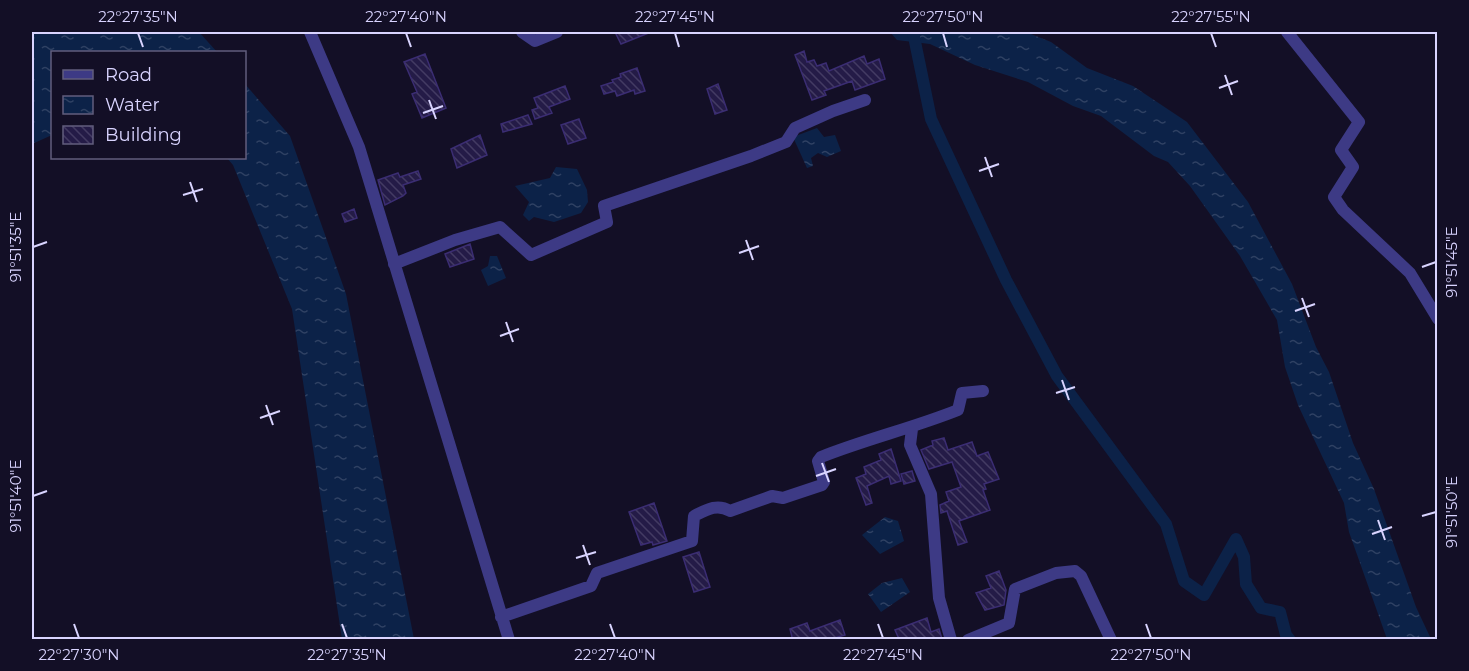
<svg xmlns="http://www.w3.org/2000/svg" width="1469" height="671" font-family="Montserrat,sans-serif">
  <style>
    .water { fill: url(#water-ripples) }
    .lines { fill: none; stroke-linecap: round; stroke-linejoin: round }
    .canal { stroke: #0c2248; stroke-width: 12 }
    .building { fill: url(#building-back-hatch); stroke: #3b2d73; stroke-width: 1.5 }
    .minor { stroke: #3d3a85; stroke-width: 12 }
    .ticks { fill: none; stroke: #d9d4ff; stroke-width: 2 }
    .neatline { fill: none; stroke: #d9d4ff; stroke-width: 2 }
    .ticks-label { font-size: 15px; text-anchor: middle; fill: #d9d4ff }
  </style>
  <defs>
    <pattern id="water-ripples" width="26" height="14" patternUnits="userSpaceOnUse" patternTransform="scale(1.5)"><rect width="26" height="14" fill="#0c2248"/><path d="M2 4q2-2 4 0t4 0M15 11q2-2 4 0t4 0" fill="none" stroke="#2f4163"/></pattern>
    <pattern id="building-back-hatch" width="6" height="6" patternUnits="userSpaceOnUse" patternTransform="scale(1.5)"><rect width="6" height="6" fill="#241b47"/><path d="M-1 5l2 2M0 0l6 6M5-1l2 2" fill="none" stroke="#433b63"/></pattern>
  </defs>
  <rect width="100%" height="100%" fill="#130f26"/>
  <path class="water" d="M32,32H199L217,52H52V135L32,144Z
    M890,32H1026L1051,42L1087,68L1133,86L1187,122L1248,202L1292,284L1316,347L1329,372L1353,443L1374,489L1416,607L1431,639H1387L1349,532L1344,503L1298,405L1285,367L1277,320L1240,256L1190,186L1168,162L1154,156L1101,116L1073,106L1028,82L975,65L930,44L897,40Z
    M245,84L290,136L346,294L414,639H342L292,309L233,165L227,158H244Z
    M817,128L824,137L835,135L841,151L827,157L818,153L811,158L813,166L807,168L793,137Z
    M556,167L577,169L587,190L588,202L581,213L554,222L534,217L529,221L523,215L529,202L515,186L550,178Z
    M490,256H497L506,278L488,286L481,270L488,266Z
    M885,517L898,521L904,541L880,554L862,535Z
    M902,578L910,592L881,612L868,594L882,583Z"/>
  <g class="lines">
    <path class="canal" d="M913,32L931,119L1006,280L1057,376L1166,524L1184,581L1204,595L1236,539L1244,557L1246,584L1261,608L1280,612L1286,635L1290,640"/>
  </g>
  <path class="building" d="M615,32H651L621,44Z
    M804,51L807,62L814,60L817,66L826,63L829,71L864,56L867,64L879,59L885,79L855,90L852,81L824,91L826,95L812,100L795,55Z
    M425,54L446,108L422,118L412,94L417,92L404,62Z
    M637,68L645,91L635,94L634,90L617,96L615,91L604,94L601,86L613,82L612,80L621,77L620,74Z
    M718,84L727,110L715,114L707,89Z
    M565,86L570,99L549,107L552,113L535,119L532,110L538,108L534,98Z
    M528,115L532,124L503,132L501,124Z
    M579,119L586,138L568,144L561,125Z
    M480,135L487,155L457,168L451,149Z
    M418,171L421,179L403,185L406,193L403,196L385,205L378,180L398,173L400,177Z
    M354,209L357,218L345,222L342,214Z
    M470,244L474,259L450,267L445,254Z
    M944,438L948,450L972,442L977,456L988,452L999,479L984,484L986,489L983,490L990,510L959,521L967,542L958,545L947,511L941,513L940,505L949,501L946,492L961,487L952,462L929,469L921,450L933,445L932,441Z
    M891,449L901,481L891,484L889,476L867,486L872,503L866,505L856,478L866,474L864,467L881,460L879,454Z
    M912,471L915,481L904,484L901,474Z
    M654,503L667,541L653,545L652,542L641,545L629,512Z
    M699,552L710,587L694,592L683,557Z
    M999,571L1006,590L1004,605L985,610L976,593L991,588L986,576Z
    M927,618L931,632L939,629L942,639H899L895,630Z
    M840,620L845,635L831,639H789L792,637L790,629L807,623L810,631Z"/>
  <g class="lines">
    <path class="minor" d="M310,32L359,147L509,640
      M522,32L535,41L557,32
      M1287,32L1359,122L1341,150L1353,167L1334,197L1343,210L1410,273L1438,319
      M394,264L455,240L500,227L531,255L607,222L604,206L751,156L786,142L795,128L833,111L865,100
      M912,429L910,445L931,494L939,598L951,640
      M501,617L591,586L597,573L692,541L694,516C706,510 717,503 730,511L772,496L783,498L822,485L824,482L818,461L821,457C866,439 913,428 958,410L962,393L983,391
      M968,640L1009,623L1015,589L1056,573L1075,571L1081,576L1111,640"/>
  </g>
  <path class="ticks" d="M138,33L143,47M406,33L411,47M675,33L679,47M943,33L947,47M1211,33L1216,47M1225,75L1232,95M1219,88L1238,81M429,100L436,119M423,113L443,106M985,157L992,177M979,171L999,164M190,182L197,202M183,195L203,189M746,240L753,260M33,247L47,242M739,253L759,246M1422,267L1436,262M1302,298L1309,317M1295,311L1315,304M506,322L513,342M500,336L519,329M1062,380L1069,400M1056,393L1075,387M266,405L273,425M260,418L280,411M822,463L829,482M816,476L836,469M33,496L47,491M1422,516L1436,512M1378,520L1385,540M1372,534L1392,527M583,545L590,565M576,558L596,552M74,624L79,638M342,624L347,638M610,624L615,638M878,624L883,638M1146,624L1151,638"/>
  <rect width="1469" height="671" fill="none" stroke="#130f26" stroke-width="66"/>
  <rect x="51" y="51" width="195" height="108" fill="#130f26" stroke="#625e7d" stroke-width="1.5"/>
  <rect x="63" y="70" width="30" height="9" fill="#3d3a85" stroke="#625e7d" stroke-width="1.5"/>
  <text x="105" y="81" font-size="18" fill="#d9d4ff">Road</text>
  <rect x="63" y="96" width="30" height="18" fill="url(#water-ripples)" stroke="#625e7d" stroke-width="1.5"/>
  <text x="105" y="111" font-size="18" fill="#d9d4ff">Water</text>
  <rect x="63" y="126" width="30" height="18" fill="url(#building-back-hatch)" stroke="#625e7d" stroke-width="1.5"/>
  <text x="105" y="141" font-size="18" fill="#d9d4ff">Building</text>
  <rect x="33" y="33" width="1403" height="605" class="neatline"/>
  <g class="ticks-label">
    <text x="138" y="22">22°27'35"N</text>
    <text x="406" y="22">22°27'40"N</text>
    <text x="675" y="22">22°27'45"N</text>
    <text x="943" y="22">22°27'50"N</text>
    <text x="1211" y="22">22°27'55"N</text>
    <text transform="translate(16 247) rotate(-90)" y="5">91°51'35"E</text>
    <text transform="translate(1452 262) rotate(-90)" y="5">91°51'45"E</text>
    <text transform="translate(16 496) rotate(-90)" y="5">91°51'40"E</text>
    <text transform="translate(1452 512) rotate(-90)" y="5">91°51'50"E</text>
    <text x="79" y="660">22°27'30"N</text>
    <text x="347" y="660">22°27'35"N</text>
    <text x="615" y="660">22°27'40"N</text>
    <text x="883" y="660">22°27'45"N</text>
    <text x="1151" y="660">22°27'50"N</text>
  </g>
</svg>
